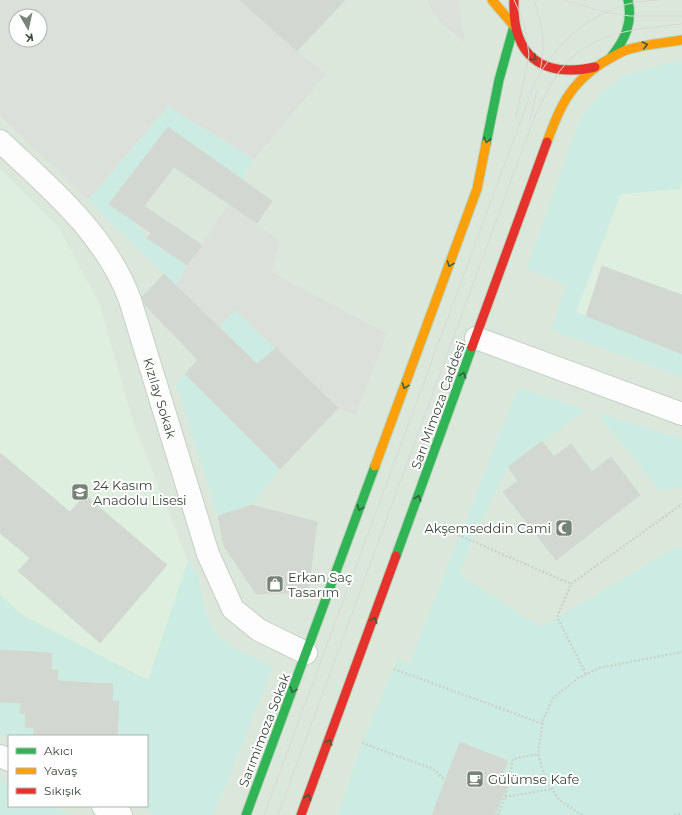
<svg xmlns="http://www.w3.org/2000/svg" width="682" height="815" font-family="Montserrat,sans-serif">
  <style>
    .residential { fill: #dce7dc; fill-rule: evenodd }
    .education { fill: #deefdf }
    .green { fill: #ccece3 }
    .parking { fill: #dce0db; fill-rule: evenodd }
    .building { fill: #d2d8d1; stroke: #d2d9d1 }
    .lines { fill: none; stroke-linecap: round; stroke-linejoin: round }
    .street-casing { stroke: #c7cdc7; stroke-width: 24 }
    .fast-casing { stroke: #b9d3ba; stroke-width: 11 }
    .slow-casing { stroke: #b9d3ba; stroke-width: 11 }
    .jam-casing { stroke: #b9d3ba; stroke-width: 11 }
    .path { stroke: #cbd1cb; stroke-width: 2.5; stroke-dasharray: 2 2; stroke-linecap: butt }
    .street { stroke: #fcfdfc; stroke-width: 22 }
    .fast { stroke: #30b455; stroke-width: 9 }
    .slow { stroke: #ff9f0a; stroke-width: 9 }
    .jam { stroke: #e5322d; stroke-width: 9 }
    .tram { stroke: #d8d9d8; stroke-width: 1 }
    .oneway { stroke: #365e3d }
    .labels { text-anchor: middle; stroke-width: 4; stroke-linejoin: round; paint-order: stroke }
    .street-label { font-size: 13px; fill: #384837; stroke: #fff }
    .poi-label { font-size: 13px; fill: #384837; stroke: #fff; text-anchor: start }
  </style>
  <rect width="100%" height="100%" fill="#ecf1ec"/>
  <path class="residential" d="M0,0H682V815H0ZM16,16H40V40H16ZM9,736H147V806H9Z"/>
  <path class="education" d="M682,70V354L559,306Z
    M0,169L59,228L99,303L133,422L188,561L148,680L22,615L0,595Z"/>
  <path class="green" d="M682,61V181L680,189L621,194L576,312L682,354V377L551,330L566,284L526,269L580,119L598,96L623,76L668,63Z
    M168,106L254,159L242,180L168,127L109,204L133,220L147,238L187,265L176,286L88,200Z
    M235,310L276,348L257,364L219,327Z
    M185,374L280,469L252,505L218,516L176,384Z
    M518,388L586,410L508,467L472,540L459,574L541,627L678,546L682,549V815H338L362,743L398,658L409,664Z
    M596,412L682,439V488L659,490Z
    M188,561L198,577L206,614L216,634L240,651L273,667L214,815H154L139,806H147V736H9V739L0,733V595L22,615L148,680Z
    M0,779L9,784V806H52L70,815H0Z"/>
  <path class="parking" d="M0,0H240L297,51L326,74L254,159L168,106L88,200L0,116ZM16,16H40V40H16Z
    M427,0H457L465,43L440,22L430,7Z
    M229,204L280,241L272,272L387,334L356,415L338,408L235,310L219,327L176,286L187,265Z"/>
  <path class="building" d="M240,0H345L297,51Z
    M168,127L272,201L257,223L174,167L144,206L202,245L187,265L147,238L151,233L109,204Z
    M602,266L682,295V354L586,316Z
    M164,274L257,364L276,348L338,408L280,469L185,374L198,360L144,304L142,297Z
    M542,441L554,457L571,444L592,472L611,457L640,495L556,560L503,492L518,481L508,467Z
    M0,453L70,512L85,495L167,565L100,643L18,571L30,558L0,533Z
    M252,505L317,522L308,592L256,594L224,546L218,516Z
    M0,650L52,653L51,670H58L57,681L113,684L112,701H119L117,736L34,735V728L25,727L26,714L20,713L21,703L0,702Z
    M460,742L508,761L501,778L509,781L495,815H432Z"/>
  <g class="lines">
    <defs>
      <path id="street" d="M0,141C49,187 106,234 130,300L208,554L233,609L259,630L306,653
        M476,338L682,414
        M0,756L9,760
        M103,806L121,815"/>
      <path id="fast" d="M611,57C625,40 633,23 628,0
        M486,144L499,80L514,26
        M396,556L472,347
        M246,815L375,466"/>
      <path id="slow" d="M492,0L514,26
        M547,142C560,106 570,84 602,63C611,58 621,51 630,49C647,44 665,43 682,40
        M375,466L477,189L486,144"/>
      <path id="jam" d="M514,0C512,55 541,79 595,67
        M472,347L547,142
        M301,815L396,556"/>
    </defs>
    <use href="#street" class="street-casing"/>
    <use href="#fast" class="fast-casing"/>
    <use href="#slow" class="slow-casing"/>
    <use href="#jam" class="jam-casing"/>
    <path class="path" d="M447,530L571,584
      M394,669L543,724
      M586,674L557,617L571,584L682,504
      M362,743L433,769L445,780
      M505,797L552,789
      M498,815L505,797L513,759L538,754
      M582,815L559,800L544,775L538,754L543,720L553,698L578,678L599,668L682,652
      M674,815L682,814"/>
    <use href="#street" class="street"/>
    <use href="#fast" class="fast"/>
    <use href="#slow" class="slow"/>
    <use href="#jam" class="jam"/>
    <path class="tram" d="M514,0L525,24L529,55L516,118
      M534,0C542,22 546,47 540,70
      M563,0L604,12L630,16H682
      M530,119L537,90
      M264,815L535,82C555,45 587,15 628,4C638,1 649,1 659,0
      M278,815L534,118C542,103 549,86 559,72C589,31 636,29 682,24"/>
  </g>
  <defs><path id="oneway-chevron" d="M-2-3.5L2.5 0L-2 3.5" fill="none" stroke-width="1.6" stroke-linecap="round" stroke-linejoin="round"/></defs>
  <g class="oneway">
    <use href="#oneway-chevron" transform="translate(645 45) rotate(-12)"/>
    <use href="#oneway-chevron" transform="translate(534 58) rotate(39)"/>
    <use href="#oneway-chevron" transform="translate(487 140) rotate(102)"/>
    <use href="#oneway-chevron" transform="translate(450 264) rotate(110)"/>
    <use href="#oneway-chevron" transform="translate(463 375) rotate(-70)"/>
    <use href="#oneway-chevron" transform="translate(405 386) rotate(110)"/>
    <use href="#oneway-chevron" transform="translate(418 498) rotate(-70)"/>
    <use href="#oneway-chevron" transform="translate(360 508) rotate(110)"/>
    <use href="#oneway-chevron" transform="translate(374 620) rotate(-70)"/>
    <use href="#oneway-chevron" transform="translate(293 690) rotate(111)"/>
    <use href="#oneway-chevron" transform="translate(329 742) rotate(-70)"/>
    <use href="#oneway-chevron" transform="translate(308 797) rotate(-68)"/>
  </g>
  <defs>
    <symbol id="school-square" viewBox="-11 -11 22 22"><rect x="-9" y="-9" width="18" height="18" rx="4" fill="#778376" stroke="#fff"/><path d="M0-5L7-2L0 1L-7-2ZM-4 1L0 2.5L4 1V4Q0 6-4 4Z" fill="#fff"/></symbol>
    <symbol id="mosque-square" viewBox="-11 -11 22 22"><rect x="-9" y="-9" width="18" height="18" rx="4" fill="#778376" stroke="#fff"/><path d="M3.5-4.9A6 6 0 1 0 3.5 4.9A5 5 0 1 1 3.5-4.9Z" fill="#fff"/></symbol>
    <symbol id="shop-square" viewBox="-11 -11 22 22"><rect x="-9" y="-9" width="18" height="18" rx="4" fill="#778376" stroke="#fff"/><path d="M-5-2.5h2.3a2.7 3.5 0 0 1 5.4 0H5L5.5 6h-11ZM-1.5-2.5h3a1.5 2.3 0 0 0-3 0Z" fill="#fff"/></symbol>
    <symbol id="cafe-square" viewBox="-11 -11 22 22"><rect x="-9" y="-9" width="18" height="18" rx="4" fill="#778376" stroke="#fff"/><path d="M-5.5-4.5H6V0H3Q3 3.5 0 3.5H-2.5Q-5.5 3.5-5.5 0ZM3-3.2v2h1.7v-2ZM-6 4.5H4V6H-6Z" fill="#fff"/></symbol>
  </defs>
  <g fill-rule="evenodd">
    <use href="#school-square" x="70" y="482" width="20" height="20"/>
    <use href="#mosque-square" x="554" y="518" width="20" height="20"/>
    <use href="#shop-square" x="265" y="574" width="20" height="20"/>
    <use href="#cafe-square" x="465" y="769" width="20" height="20"/>
  </g>
  <g class="labels">
    <g class="street-label">
      <text transform="translate(160 398) rotate(73)" y="5">Kızılay Sokak</text>
      <text transform="translate(438 405) rotate(-70)" y="5">Sarı Mimoza Caddesi</text>
      <text transform="translate(264 730) rotate(-69)" y="5">Sarımimoza Sokak</text>
    </g>
    <g class="poi-label">
      <text x="93" y="490">24 Kasım<tspan x="93" dy="15">Anadolu Lisesi</tspan></text>
      <text x="551" y="533" text-anchor="end">Akşemseddin Cami</text>
      <text x="288" y="582">Erkan Saç<tspan x="288" dy="15">Tasarım</tspan></text>
      <text x="488" y="784">Gülümse Kafe</text>
    </g>
  </g>
  <rect x="8" y="735" width="140" height="72" fill="#ffffff" stroke="#afb6af"/>
  <rect x="16" y="748" width="20" height="6" fill="#30b455" stroke="#afb6af"/>
  <text x="44" y="755" font-size="12" fill="#384837">Akıcı</text>
  <rect x="16" y="768" width="20" height="6" fill="#ff9f0a" stroke="#afb6af"/>
  <text x="44" y="775" font-size="12" fill="#384837">Yavaş</text>
  <rect x="16" y="788" width="20" height="6" fill="#e5322d" stroke="#afb6af"/>
  <text x="44" y="795" font-size="12" fill="#384837">Sıkışık</text>
  <g transform="translate(28 28) rotate(171)"><circle r="19" fill="#ffffff" stroke="#afb6af"/>
  <path d="M0-3L7 15L0 10L-7 15Z" fill="#778376"/>
  <text y="-6" font-size="11" font-weight="bold" text-anchor="middle" fill="#384837">K</text>
  </g>
</svg>
